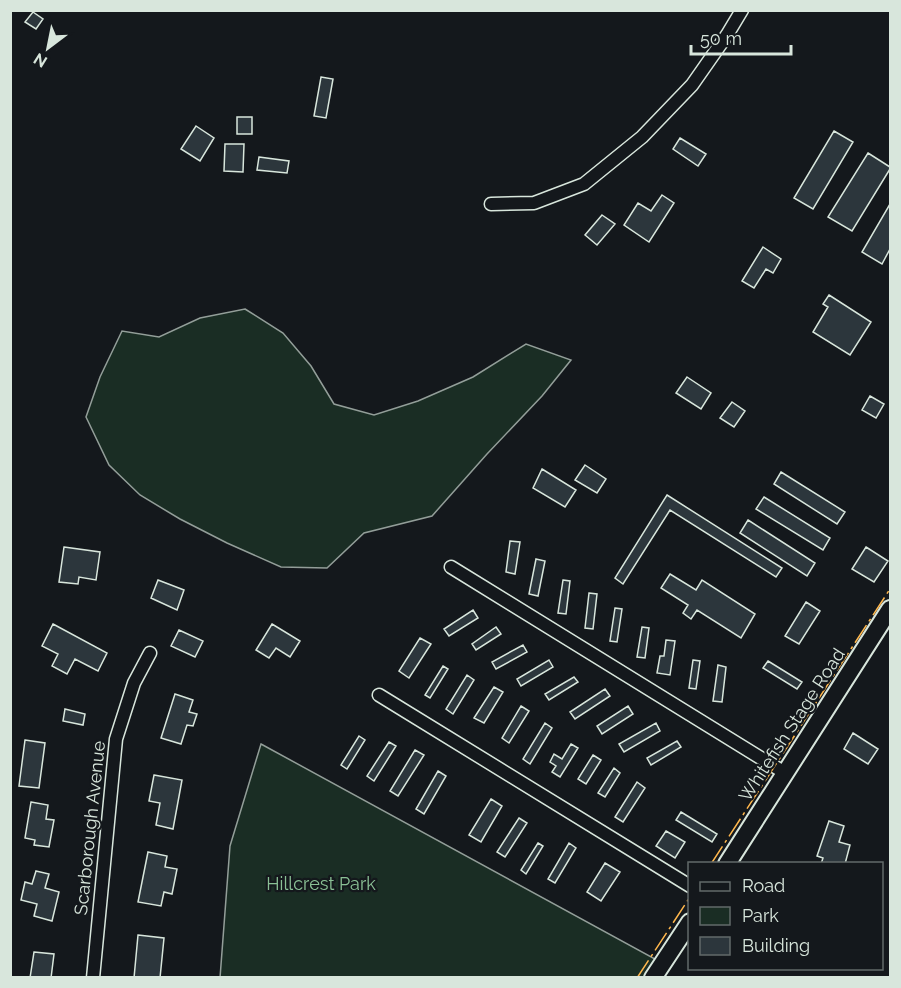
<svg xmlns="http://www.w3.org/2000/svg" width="901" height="988" font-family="Raleway,sans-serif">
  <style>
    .green { fill: #1a2d24; stroke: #939e99; stroke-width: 1.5 }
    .building { fill: #2c363c; stroke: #d8e6dc; stroke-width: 1.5 }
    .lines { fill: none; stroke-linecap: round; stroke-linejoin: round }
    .street-casing { stroke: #d8e6dc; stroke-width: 15 }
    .secondary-casing { stroke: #d8e6dc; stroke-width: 20 }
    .street { stroke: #14181c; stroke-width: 12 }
    .secondary { stroke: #14181c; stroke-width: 16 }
    .power { stroke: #ffb74d; stroke-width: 1.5; stroke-dasharray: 21 4.5 3 4.5; stroke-linecap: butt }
    .labels { text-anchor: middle; stroke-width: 4.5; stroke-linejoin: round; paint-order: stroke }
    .street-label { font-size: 18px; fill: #d8e6dc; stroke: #14181c }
    .park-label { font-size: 18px; fill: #8ac095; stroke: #14181c }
  </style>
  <rect width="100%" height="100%" fill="#14181c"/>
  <path class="green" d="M245,309L283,333L311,366L334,404L374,415L418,401L473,377L526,344L571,360L542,396L487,454L432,516L364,533L327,568L281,567L227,543L180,519L140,495L109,465L86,417L100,377L122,331L159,337L200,318Z
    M261,744L655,959L644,978H220L230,846Z"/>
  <path class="building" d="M33,12L43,19L36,29L25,22Z
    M321,77L333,79L326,118L314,116Z
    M237,117H252V134H237Z
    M196,126L214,138L200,161L181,149Z
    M834,131L853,142L813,209L794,198Z
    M680,138L706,154L698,166L673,149Z
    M225,144H244L243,172L224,171Z
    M868,153L890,167V169L852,231L828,217Z
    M259,157L289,161L287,173L257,170Z
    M662,195L674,203L649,242L624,225L638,203L651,211Z
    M890,204V249L882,264L862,252Z
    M602,215L615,224L597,245L585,235Z
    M763,247L781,259L773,273L766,269L754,288L742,281Z
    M829,295L871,322L850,355L813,332L828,307L823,304Z
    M687,377L711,393L701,409L676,393Z
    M870,396L884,404L876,418L862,410Z
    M732,402L745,411L734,427L720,418Z
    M585,465L606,479L597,493L575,480Z
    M542,469L576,490L565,507L533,488Z
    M781,472L845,512L837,524L774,484Z
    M667,495L782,568L776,577L670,510L623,584L615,578Z
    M764,497L830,538L823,550L756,509Z
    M748,520L815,563L807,576L740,533Z
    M510,541L520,542L515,574L506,572Z
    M64,547L100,552L96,580L79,577L78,584L59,582Z
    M866,547L888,561L874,582L852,569Z
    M536,559L545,561L538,596L529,594Z
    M670,574L696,590L702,580L755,614L741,638L697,610L691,619L683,613L688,605L661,588Z
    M158,580L184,590L177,610L151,598Z
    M563,580L570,581L566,614L558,613Z
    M589,593L597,594L593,629L585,628Z
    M806,602L820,611L799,644L785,636Z
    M615,608L622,609L617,642L610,641Z
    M473,610L478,618L449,636L444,629Z
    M53,624L107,653L98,671L75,659L67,674L52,666L58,654L42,646Z
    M272,624L300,641L290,657L276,648L269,658L256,650Z
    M496,627L501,634L476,650L472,644Z
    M642,627L649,628L645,658L637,657Z
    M179,630L203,641L195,657L171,646Z
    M420,638L431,644L409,678L399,671Z
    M666,640L675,641L670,675L657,673L660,656H664Z
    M523,645L527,652L496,669L492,662Z
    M549,660L553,667L521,686L517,679Z
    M693,660L700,661L696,689L689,688Z
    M768,661L802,682L797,689L763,668Z
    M718,665L726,667L722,702L713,701Z
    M443,666L448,669L430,698L425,695Z
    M467,675L474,680L453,714L446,709Z
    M574,677L578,682L549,700L545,694Z
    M494,687L503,692L484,723L474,718Z
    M605,689L610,696L575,719L570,712Z
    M175,694L193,700L189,712L197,714L193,726L187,725L181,744L161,738Z
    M521,706L529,711L509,743L502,738Z
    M628,706L633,714L602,734L597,726Z
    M65,709L85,714L83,725L63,721Z
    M545,723L552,728L530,764L523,759Z
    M656,723L660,731L624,752L619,744Z
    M853,733L878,749L868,764L844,749Z
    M359,736L365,740L347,769L341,765Z
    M25,740L45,743L39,788L19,786Z
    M677,741L681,747L651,765L647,758Z
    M389,742L396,746L374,781L367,776Z
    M571,744L578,748L560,777L552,772L556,766L550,762L554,754L562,759Z
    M415,750L424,755L398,796L390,791Z
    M593,755L601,760L586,784L578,779Z
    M614,768L620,773L605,797L598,793Z
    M438,771L446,776L424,814L416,809Z
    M154,775L182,780L173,829L156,825L160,803L149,801Z
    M637,782L645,788L623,822L615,817Z
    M491,799L502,806L481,842L469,835Z
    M31,802L48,805L46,819L54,820L49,847L34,845L35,840L25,838Z
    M681,812L717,834L712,842L676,820Z
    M519,818L527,823L505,857L497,852Z
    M829,821L844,826L839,842L850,845L845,864H821L823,858L817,856Z
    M666,831L685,842L675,858L656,846Z
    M538,843L543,846L526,874L521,870Z
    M569,843L576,848L555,883L548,879Z
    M148,852L167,856L165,867L177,869L172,894L164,892L161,906L138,902Z
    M605,863L620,872L601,901L587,892Z
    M36,871L49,874L45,888L59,892L52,921L34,916L37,904L21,900L25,882L32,884Z
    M138,935L164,938L160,978H134Z
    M34,952L54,954L51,978H30Z"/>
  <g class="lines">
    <defs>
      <path id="street" d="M491,204L534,203L584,184L642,137L692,85L727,35L742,10
        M451,567L785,773
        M379,695L690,886
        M93,978L116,739L134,683L150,653"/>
      <path id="secondary" d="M727,864L890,609
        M653,978L690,922"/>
    </defs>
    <use href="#street" class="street-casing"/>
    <use href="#secondary" class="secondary-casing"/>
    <use href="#street" class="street"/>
    <use href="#secondary" class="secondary"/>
    <path class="power" d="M711,864L890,589
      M637,978L690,897"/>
  </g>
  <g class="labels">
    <g class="street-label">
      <text transform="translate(792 725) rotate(-57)" y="6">Whitefish Stage Road</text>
      <text transform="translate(90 828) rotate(-84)" y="6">Scarborough Avenue</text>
    </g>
    <g class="park-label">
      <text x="321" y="890">Hillcrest Park</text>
    </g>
  </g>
  <rect width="901" height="988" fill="none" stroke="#d8e6dc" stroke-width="24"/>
  <rect x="688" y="862" width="195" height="108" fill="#14181c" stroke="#626a69" stroke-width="1.5"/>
  <rect x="700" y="882" width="30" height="9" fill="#14181c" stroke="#626a69" stroke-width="1.5"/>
  <text x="742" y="892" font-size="18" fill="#d8e6dc">Road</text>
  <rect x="700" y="907" width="30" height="18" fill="#1a2d24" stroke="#626a69" stroke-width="1.5"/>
  <text x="742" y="922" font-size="18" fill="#d8e6dc">Park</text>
  <rect x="700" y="937" width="30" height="18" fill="#2c363c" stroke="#626a69" stroke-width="1.5"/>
  <text x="742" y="952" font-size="18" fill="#d8e6dc">Building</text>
  <g transform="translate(48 48) rotate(212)" stroke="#14181c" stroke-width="4.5" paint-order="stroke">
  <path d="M0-4.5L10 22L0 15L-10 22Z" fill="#d8e6dc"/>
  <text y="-9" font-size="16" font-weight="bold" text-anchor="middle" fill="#d8e6dc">N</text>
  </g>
  <path d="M691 45v9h100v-9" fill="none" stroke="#d8e6dc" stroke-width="3"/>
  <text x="700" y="45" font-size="18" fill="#d8e6dc" stroke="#14181c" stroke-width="4.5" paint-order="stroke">50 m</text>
</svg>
